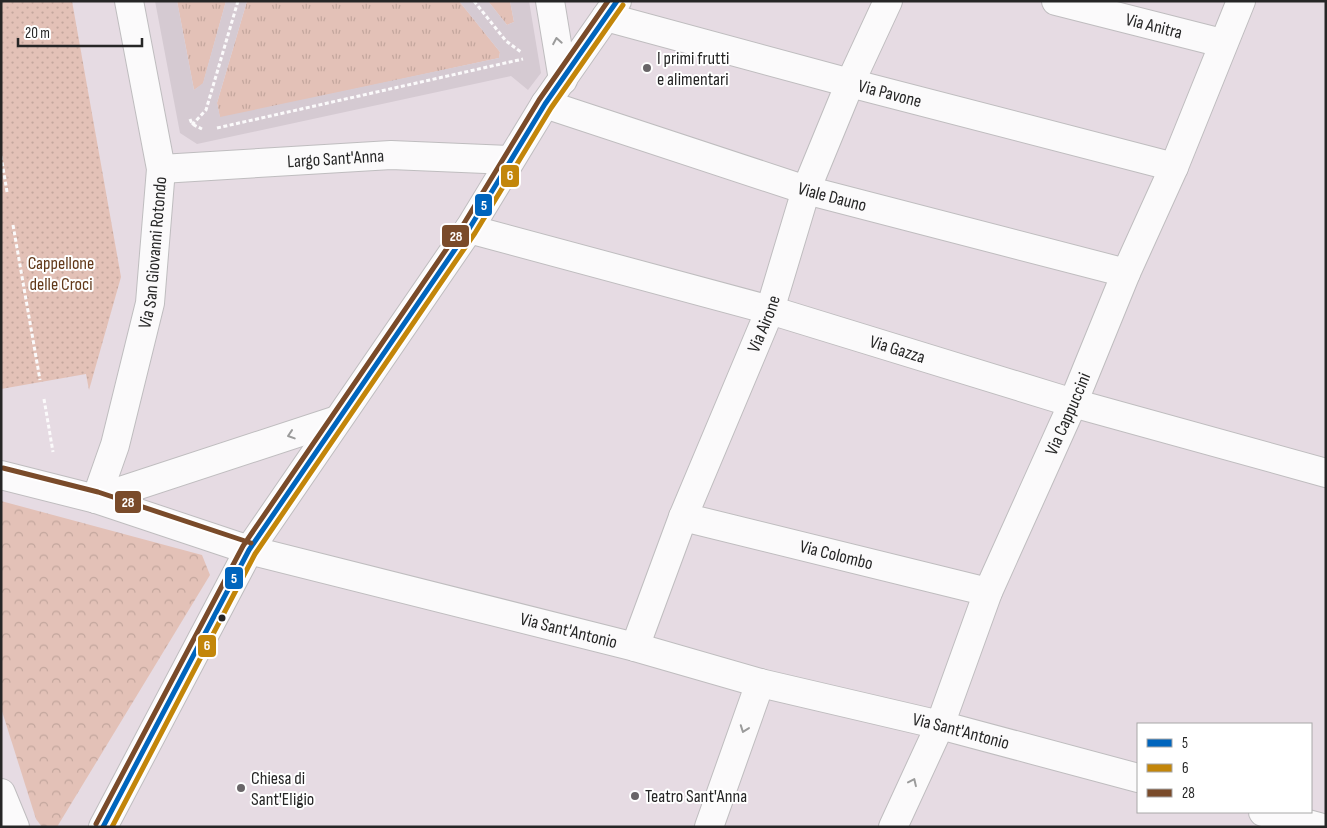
<svg xmlns="http://www.w3.org/2000/svg" width="1327" height="828" font-family="'Sofia Sans Condensed',sans-serif">
  <style>
    .grass { fill: url(#grass-tufts) }
    .forest { fill: url(#forest-crowns) }
    .garden { fill: url(#garden-dots) }
    .plaza { fill: #d5cad2 }
    .lines { fill: none; stroke-linecap: round; stroke-linejoin: round }
    .minor-casing { stroke: #bfbdbf; stroke-width: 30 }
    .path { stroke: #fbfafb; stroke-width: 3; stroke-dasharray: 4 2.5; stroke-linecap: butt }
    .minor { stroke: #fbfafb; stroke-width: 28 }
    .bus-1-casing { stroke: #fff; stroke-width: 9 }
    .bus-2-casing { stroke: #fff; stroke-width: 9 }
    .bus-3-casing { stroke: #fff; stroke-width: 9 }
    .bus-1 { stroke: #0065bd; stroke-width: 5 }
    .bus-2 { stroke: #c3860a; stroke-width: 5 }
    .bus-3 { stroke: #7a4b2a; stroke-width: 5 }
    .oneway { stroke: #9b9b9b }
    .poi-dot { fill: #696568; stroke: #fff; stroke-width: 2 }
    .bus-dot { fill: #262626; stroke: #fff; stroke-width: 2 }
    .labels { text-anchor: middle; stroke-width: 4; stroke-linejoin: round; paint-order: stroke }
    .street-label { font-size: 18px; fill: #262626; stroke: #fff }
    .poi-label { font-size: 18px; fill: #262626; stroke: #fff; text-anchor: start }
    .park-label { font-size: 18px; fill: #613819; stroke: #fff }
    .line-badge { stroke: #fff; stroke-width: 2 }
    .badge-label { font-size: 14px; text-anchor: middle; font-weight: bold; fill: #fff }
  </style>
  <defs>
    <pattern id="grass-tufts" width="24" height="20" patternUnits="userSpaceOnUse" patternTransform="scale(1.25)"><rect width="24" height="20" fill="#e3c1b7"/><path d="M3 7l-1-3M5 7V3M7 7l1-3M15 17l-1-3M17 17v-4M19 17l1-3" fill="none" stroke="#c3a69d"/></pattern>
    <pattern id="forest-crowns" width="20" height="18" patternUnits="userSpaceOnUse" patternTransform="scale(1.25)"><rect width="20" height="18" fill="#e3c1b7"/><path d="M2 6a3 3 0 1 1 6 0M12 15a3 3 0 1 1 6 0" fill="none" stroke="#c3a69d"/></pattern>
    <pattern id="garden-dots" width="8" height="8" patternUnits="userSpaceOnUse" patternTransform="scale(1.25)"><rect width="8" height="8" fill="#e3c1b7"/><path d="M2 2h.1M6 6h.1" fill="none" stroke="#c3a69d" stroke-width="1.8" stroke-linecap="round"/></pattern>
  </defs>
  <rect width="100%" height="100%" fill="#e6dbe3"/>
  <path class="grass" d="M177,1H226L203,84L194,90Z
    M247,1H459L500,52L499,58L220,118L217,103Z
    M488,1H510L514,22L507,25Z"/>
  <path class="forest" d="M1,501L202,555L210,575L57,827H42L36,819L1,708Z"/>
  <path class="garden" d="M1,1H72L121,277L89,390L86,374L1,389Z"/>
  <path class="plaza" d="M155,1H177L194,90L203,83L226,1H247L217,103L220,117L499,58L500,52L459,1H488L507,25L514,22L510,1H529L541,73L528,90L511,76L197,144L180,133Z"/>
  <g class="lines">
    <defs>
      <g id="minor">
        <path d="M550,1L563,80"/>
        <path id="s1" d="M1056,1L1222,43"/>
        <path id="s2" d="M606,17L850,83L1174,167"/>
        <path id="s3" d="M545,104L806,190L1126,273"/>
        <path id="s4" d="M161,169L391,155L509,160"/>
        <path id="s5" d="M469,229L770,310L1073,403L1326,473"/>
        <path id="s6" d="M1,475L96,499L249,550L635,647L760,683L940,725L1138,778"/>
        <path id="s7" d="M96,499L115,445L150,303L161,169L129,1"/>
        <path d="M96,499L337,420"/>
        <path id="s8" d="M683,517L988,592"/>
        <path id="s9" d="M635,647L683,517L770,310L806,190L850,83L888,1"/>
        <path d="M1,793L15,827"/>
        <path d="M1263,812L1319,827"/>
        <path d="M103,827L249,550L469,229L545,104L617,1"/>
        <path d="M709,827L760,683"/>
        <path id="s10" d="M893,827L940,725L988,592L1073,403L1126,273L1174,167L1241,1"/>
      </g>
    </defs>
    <use href="#minor" class="minor-casing"/>
    <path class="path" d="M474,1L506,41L521,52
      M190,119L192,124L202,129
      M192,125L206,110L238,1
      M217,128L523,59
      M1,156L7,192
      M13,225L40,380
      M44,399L53,452"/>
    <use href="#minor" class="minor"/>
    <defs>
      <path id="bus-1" d="M103,827L249,550L469,229L545,104L617,1"/>
      <path id="bus-2" d="M112,827L255,554L475,233L551,108L623,5"/>
      <path id="bus-3" d="M3,468L98,492L251,543
        M96,824L243,546L463,225L539,100L608,1"/>
    </defs>
    <use href="#bus-1" class="bus-1-casing"/>
    <use href="#bus-2" class="bus-2-casing"/>
    <use href="#bus-3" class="bus-3-casing"/>
    <use href="#bus-1" class="bus-1"/>
    <use href="#bus-2" class="bus-2"/>
    <use href="#bus-3" class="bus-3"/>
  </g>
  <defs><path id="oneway-chevron" d="M-2-3.5L2.5 0L-2 3.5" fill="none" stroke-width="1.6" stroke-linecap="round" stroke-linejoin="round" transform="scale(1.25)"/></defs>
  <g class="oneway">
    <use href="#oneway-chevron" transform="translate(557 41) rotate(-100)"/>
    <use href="#oneway-chevron" transform="translate(291 435) rotate(162)"/>
    <use href="#oneway-chevron" transform="translate(744 729) rotate(110)"/>
    <use href="#oneway-chevron" transform="translate(913 782) rotate(-65)"/>
  </g>
  <g class="poi-dot">
    <circle cx="647" cy="68" r="5"/>
    <circle cx="241" cy="788" r="5"/>
    <circle cx="635" cy="796" r="5"/>
  </g>
  <circle class="bus-dot" cx="222" cy="618" r="4.5"/>
  <g class="labels">
    <g class="street-label">
      <text dy="6" stroke="none"><textPath href="#s1" startOffset="101">Via Anitra</textPath></text>
      <text dy="6" stroke="none"><textPath href="#s2" startOffset="294">Via Pavone</textPath></text>
      <text dy="6" stroke="none"><textPath href="#s4" startOffset="175">Largo Sant'Anna</textPath></text>
      <text dy="6" stroke="none"><textPath href="#s3" startOffset="302">Viale Dauno</textPath></text>
      <text dy="6" stroke="none"><textPath href="#s7" startOffset="254">Via San Giovanni Rotondo</textPath></text>
      <text dy="6" stroke="none"><textPath href="#s9" startOffset="348">Via Airone</textPath></text>
      <text dy="6" stroke="none"><textPath href="#s5" startOffset="445">Via Gazza</textPath></text>
      <text dy="6" stroke="none"><textPath href="#s10" startOffset="449">Via Cappuccini</textPath></text>
      <text dy="6" stroke="none"><textPath href="#s8" startOffset="158">Via Colombo</textPath></text>
      <text dy="6" stroke="none"><textPath href="#s6" startOffset="589">Via Sant'Antonio</textPath></text>
      <text dy="6" stroke="none"><textPath href="#s6" startOffset="994">Via Sant'Antonio</textPath></text>
    </g>
    <g class="poi-label">
      <text x="657" y="64">I primi frutti<tspan x="657" dy="21">e alimentari</tspan></text>
      <text x="251" y="784">Chiesa di<tspan x="251" dy="21">Sant'Eligio</tspan></text>
      <text x="645" y="802">Teatro Sant'Anna</text>
    </g>
    <g class="park-label">
      <text x="61" y="269">Cappellone<tspan x="61" dy="21">delle Croci</tspan></text>
    </g>
  </g>
  <g class="line-badge">
    <rect x="500" y="164" width="20" height="24" rx="5" fill="#c3860a"/>
    <rect x="474" y="193" width="19" height="24" rx="5" fill="#0065bd"/>
    <rect x="441" y="224" width="29" height="24" rx="5" fill="#7a4b2a"/>
    <rect x="114" y="490" width="28" height="24" rx="5" fill="#7a4b2a"/>
    <rect x="224" y="566" width="20" height="24" rx="5" fill="#0065bd"/>
    <rect x="197" y="634" width="20" height="24" rx="5" fill="#c3860a"/>
  </g>
  <g class="badge-label">
    <text x="510" y="180">6</text>
    <text x="484" y="210">5</text>
    <text x="456" y="241">28</text>
    <text x="128" y="507">28</text>
    <text x="234" y="583">5</text>
    <text x="207" y="650">6</text>
  </g>
  <rect width="1327" height="828" fill="none" stroke="#262626" stroke-width="5"/>
  <rect x="1137" y="723" width="175" height="90" fill="#ffffff" stroke="#a8a8a8"/>
  <rect x="1147" y="739" width="25" height="8" fill="#0065bd" stroke="#a8a8a8"/>
  <text x="1182" y="748" font-size="15" fill="#262626">5</text>
  <rect x="1147" y="764" width="25" height="8" fill="#c3860a" stroke="#a8a8a8"/>
  <text x="1182" y="773" font-size="15" fill="#262626">6</text>
  <rect x="1147" y="789" width="25" height="8" fill="#7a4b2a" stroke="#a8a8a8"/>
  <text x="1182" y="798" font-size="15" fill="#262626">28</text>
  <path d="M18 38v8h124v-8" fill="none" stroke="#262626" stroke-width="2.5"/>
  <text x="25" y="38" font-size="15" fill="#262626" stroke="#ffffff" stroke-width="4" paint-order="stroke">20 m</text>
</svg>
